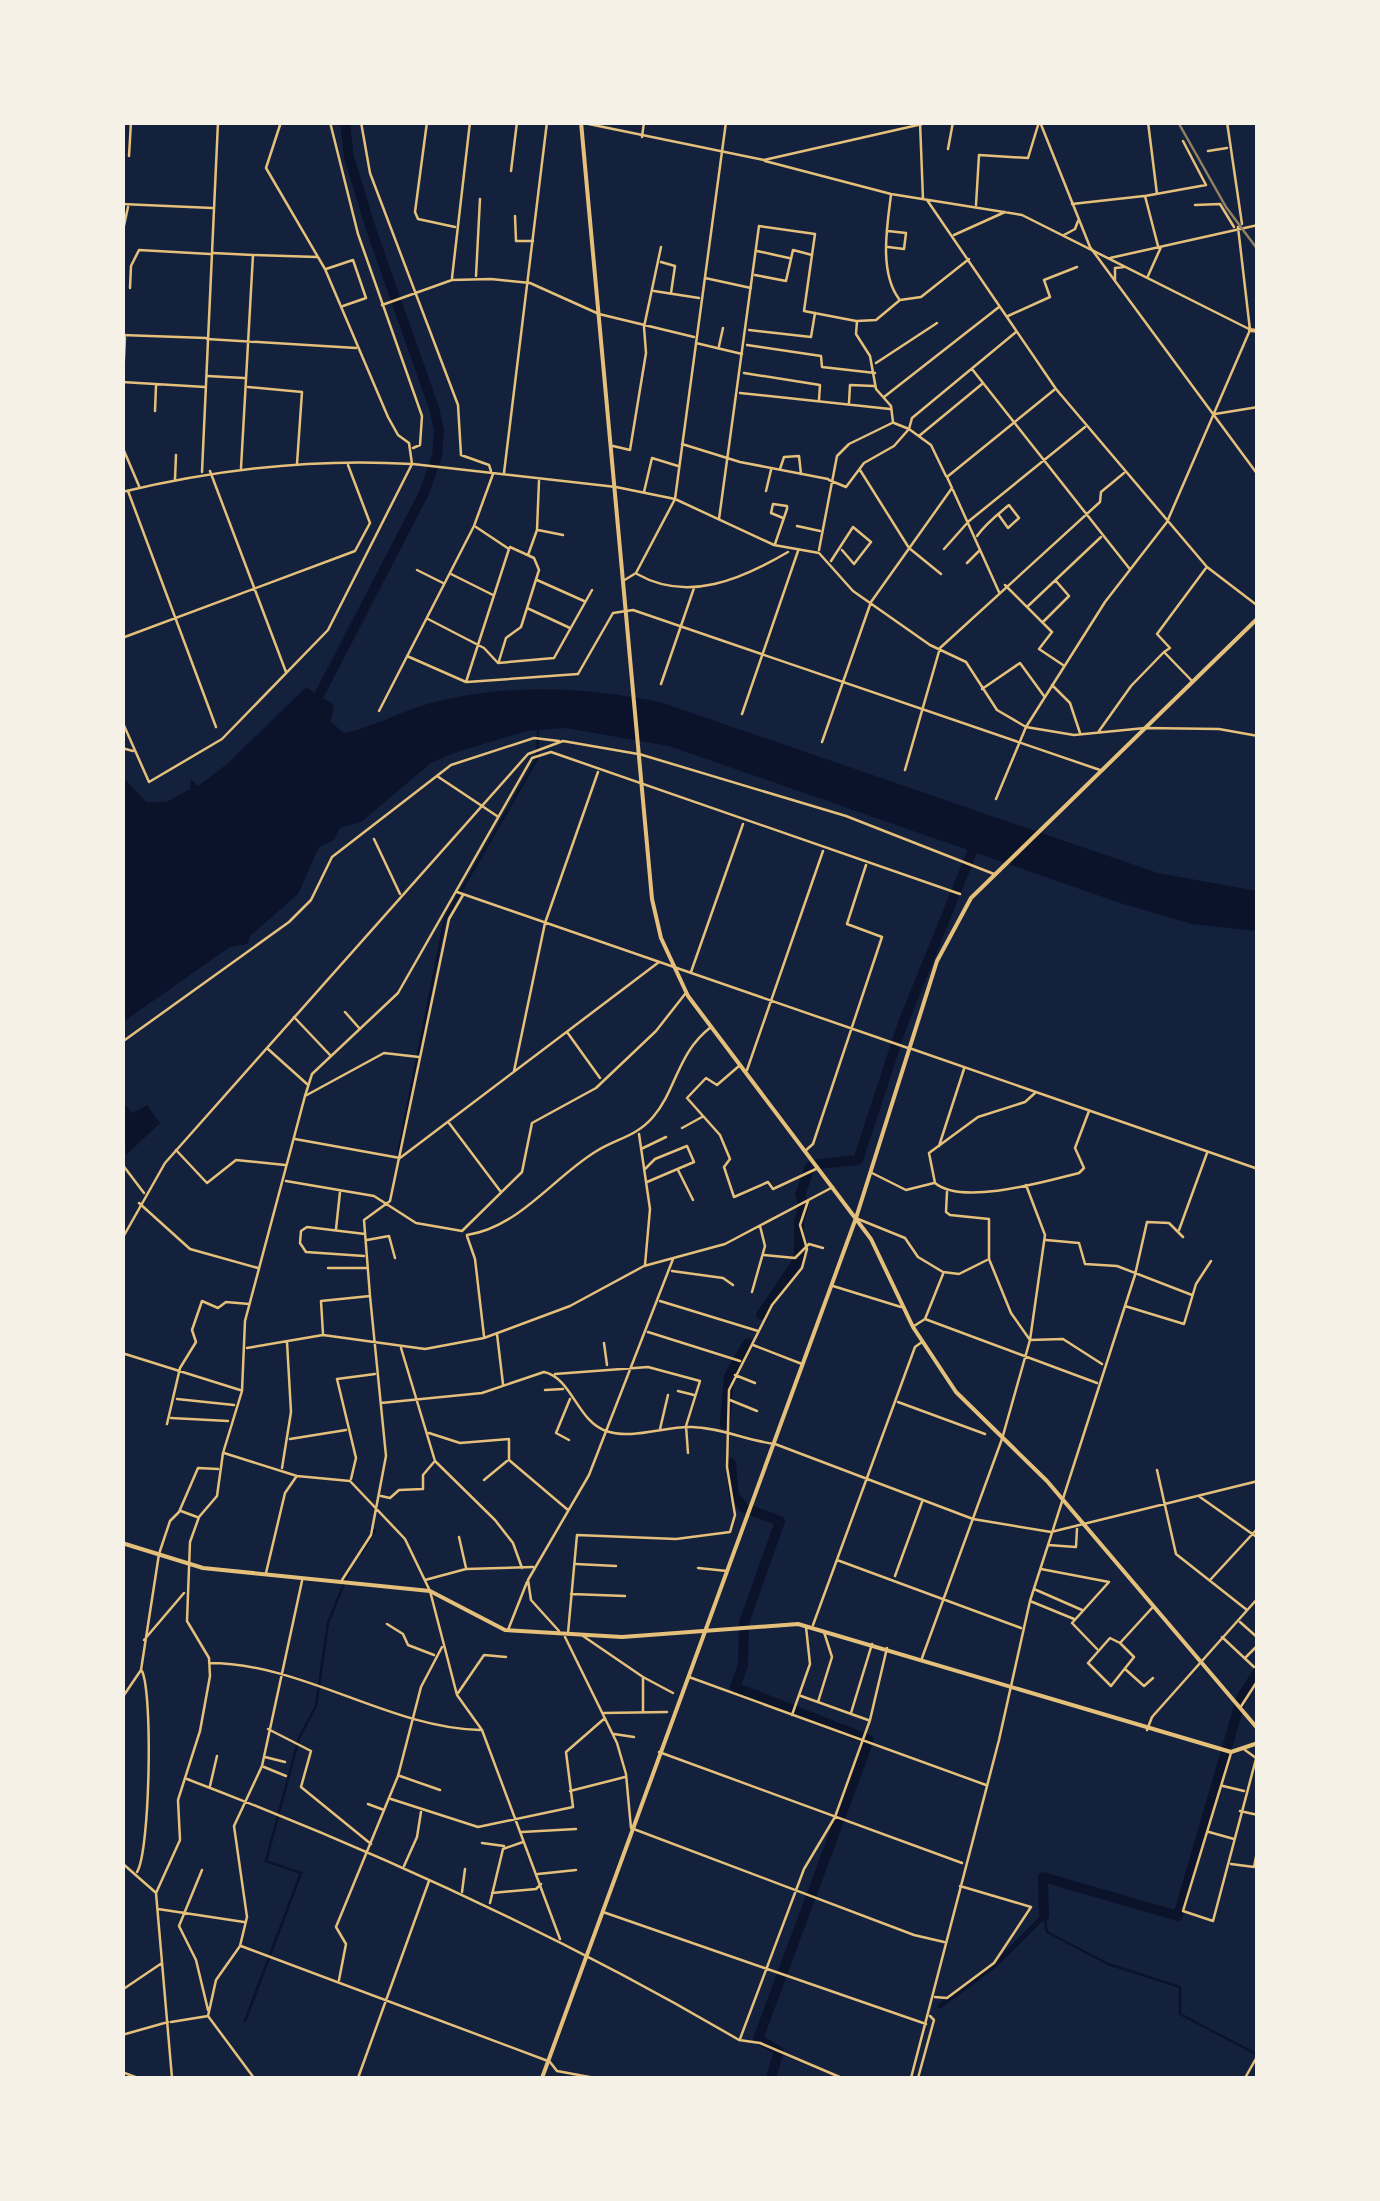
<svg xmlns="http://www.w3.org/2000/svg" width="1380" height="2201" font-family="'DejaVu Sans',sans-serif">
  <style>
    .water { fill: #0b132b }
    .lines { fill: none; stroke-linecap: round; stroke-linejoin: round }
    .stream { stroke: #0b132b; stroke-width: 2.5 }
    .canal { stroke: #0b132b; stroke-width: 5 }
    .river { stroke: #0b132b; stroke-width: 10 }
    .minor { stroke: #e5c07b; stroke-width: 2.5 }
    .tertiary { stroke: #e5c07b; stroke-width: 2.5 }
    .secondary { stroke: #e5c07b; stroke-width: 4 }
    .primary { stroke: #e5c07b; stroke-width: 4 }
    .rail { stroke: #918062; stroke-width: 2.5 }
  </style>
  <rect width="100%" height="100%" fill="#14213d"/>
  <path class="water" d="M306,687L334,705L331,722L344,733C371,728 397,713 424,705C502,683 581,686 660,702L1158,873L1257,891V931L1192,924L1120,903L669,746L565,728L526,731L454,753L431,763L361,822L340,828L334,840L319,847L298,894L250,936L248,944L230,947L123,1022V777L146,802H166L190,789L191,779L198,786L227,764Z
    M122,1101L132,1113L147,1105L160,1123L126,1155Z"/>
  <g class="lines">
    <path class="stream" d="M398,1154L445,919L537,759L538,730
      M362,1552L375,1530
      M1044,1916L1047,1932L1108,1964L1180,1987V2014L1256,2054
      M245,2021L301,1873L266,1861L299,1738L316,1706L328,1623L349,1571"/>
    <path class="canal" d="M940,2006L995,1965L1044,1916"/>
    <path class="river" d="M313,707L424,493L437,456L439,430L434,408L372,232L349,157L345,122
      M818,1164L858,1160L903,1023L976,842
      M761,1315L799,1259V1221L804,1205L800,1195L810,1167
      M725,1424L729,1376L748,1343
      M731,1463L734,1495L744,1508
      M753,1511L780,1521L744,1623L743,1665L735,1687L869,1740L758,2039L779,2051L771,2078
      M1044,1916L1043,1877L1178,1916L1242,1696L1258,1672"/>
    <path class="minor" d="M330,122L358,234L422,416L420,445L413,448
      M361,122L370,173L458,405L461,455L489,465L491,471
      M427,122L415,212L418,219L455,227
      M920,122L923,199
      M1131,122H1140
      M1148,122L1157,194
      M1227,122L1242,224
      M642,137L644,122
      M948,149L953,122
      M1208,151L1227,148
      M129,156L131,122
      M765,161L891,194L1022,215L1249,329
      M511,171L517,122
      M891,195C887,226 879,272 899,299
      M927,200L1056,389L1207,567L1258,606
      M122,204L212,208
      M1072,204L1144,196
      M976,205L979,155L1028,158L1039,122
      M1195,205L1220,204L1234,227
      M515,216L516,241H533
      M122,235L128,207
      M954,235L1005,212
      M1064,235L1075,229L1078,221
      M1158,246L1145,196L1206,185L1183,141
      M888,247L904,249L906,233L888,231
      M757,251L789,258
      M213,253L253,255L241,468
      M255,255L317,257
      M1110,258L1258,225
      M661,262L675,266L671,293
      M326,269L353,260L366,298L343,306
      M755,275L786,281L793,250L812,255L804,311L856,321
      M476,276L480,199
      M1148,276L1161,247
      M452,278L470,122
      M705,278L751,288
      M1115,280V268L1124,267
      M130,288L131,266L139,250L210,254
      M654,291L699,298
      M382,305L452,280L491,279L530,283L599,314L694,337
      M1008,316L1050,297L1044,280L1077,267
      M749,330L811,337L815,313
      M122,335L206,338
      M207,339L356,348
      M696,343L742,354
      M747,345L821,356L822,367L875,373
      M719,346L723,328
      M876,363L937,323
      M972,369L1129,568
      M744,373L820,385L819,400
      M207,376L244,378
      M122,382L205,387
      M248,387L302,392L297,464
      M740,393L890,409
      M884,397L999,307
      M122,399L125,337
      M849,403L850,385L874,386
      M155,411L156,386
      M1215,414L1258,407
      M893,422L891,406L876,389L870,356L856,334L857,321L876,320L900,300L921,297L969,259
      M894,423L909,429L912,418L1016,332
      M919,436L982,384
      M682,444L740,462L828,479
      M122,446L139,486
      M613,446L630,450L646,353L644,327L661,247
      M413,464L616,487L675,499L774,545L819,553L853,591L930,645L966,662L997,710L1026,727L1074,735L1145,728L1219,729L1258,736
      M780,469L784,457L799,456L801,474
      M860,470L909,548L941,574
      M210,471L286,672
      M504,473L547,122
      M175,479L176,455
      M829,480L846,487L864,463L894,446L909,429L931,445L946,476
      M953,490L999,592
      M128,491L216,727
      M766,491L771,470
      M644,492L652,458L678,466
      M719,519L759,226L815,234L812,255
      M797,526L820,531
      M538,530L563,535
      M977,536C986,523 997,515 1009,505L1019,518L1008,528L998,514
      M775,544L787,509V506L773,504L771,513L783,518
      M944,549L969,521L1085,427
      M819,550L837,456L849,444L892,423
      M528,555L537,530L539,481
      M831,561L853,527L871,542L854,564L842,550
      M967,563L980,550
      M417,570L443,583
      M451,574L493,595
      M637,574C688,603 742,579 788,552
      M537,580L584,601
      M623,581L636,573L675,499L726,122
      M1005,585L1052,632L1039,649L1063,665
      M1027,607L1101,537
      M527,608L570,628
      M428,619L484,648L498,663L554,658L592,590
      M1043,622L1069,596L1056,581
      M122,638L355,551L370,523L348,465
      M407,656L466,682L509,549L476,527
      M499,661L506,638L521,627L539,570L534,558L510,547
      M467,682L578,674
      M1193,682L1164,652L1170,648L1157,634L1206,568
      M661,684L694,588
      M1052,685L1070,703L1080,733
      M982,689L1020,663L1044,696
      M379,711L474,526L493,474
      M742,714L798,551
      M122,721L149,782L222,739L328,630L412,464L409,443L398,435L388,417L325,269L266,168L281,122
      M1099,731L1131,686L1163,653
      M822,742L871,602L952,488L947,477L1054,390
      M122,748L133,751
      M639,754L846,816L994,874
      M905,770L940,648L1100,502L1101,492L1124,473
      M437,776L497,816
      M996,799L1026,727L1105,602L1167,522L1250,330L1238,227
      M374,839L400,894
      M457,892L908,1048
      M691,972L743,824
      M345,1012L360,1029
      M294,1017L330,1055
      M567,1032L600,1078
      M122,1042L289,922L311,900L332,857L451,765L534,738L559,741
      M268,1049L307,1084
      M739,1066L717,1085L706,1078L687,1098L720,1135L730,1159L724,1167L734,1197L768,1182L773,1189L816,1169
      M747,1070L823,851
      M514,1071L545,923L598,772
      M1035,1093L1025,1102L978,1117L929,1153L935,1183C962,1206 1047,1181 1079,1173L1084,1168L1075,1148L1089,1111
      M305,1096L384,1053L419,1057
      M449,1123L501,1192
      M682,1128L702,1117
      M639,1134L650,1209L645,1265
      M295,1139L400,1158L659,962
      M939,1146L964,1069
      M641,1149L666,1137
      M176,1150L207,1183L236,1160L285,1165
      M805,1151L813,1144L882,937L847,924L866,865
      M122,1164L144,1193
      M645,1169L655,1159L687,1146L694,1162L647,1182
      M678,1170L693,1200
      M872,1173L906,1190L934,1183
      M286,1181L374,1196L416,1223L462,1231
      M947,1192L946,1212L950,1215L989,1219V1259L1011,1313L1030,1340L1063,1339L1102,1364
      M139,1203L190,1249L258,1268
      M858,1219L905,1238L918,1257L943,1272L959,1274L987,1260
      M336,1229L340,1192
      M1179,1230L1207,1153
      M462,1231L522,1172L532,1123L596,1088L656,1031L685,994
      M467,1235C519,1227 553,1178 595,1152C615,1139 636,1137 653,1117C677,1089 677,1053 711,1027
      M467,1236L475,1259L484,1336
      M367,1240L389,1236L395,1258
      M1046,1240L1079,1243L1085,1264L1117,1266L1192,1295
      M764,1255L795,1258L809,1244L823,1248
      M364,1256L306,1252L300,1243L301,1231L307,1227L365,1234
      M328,1268H367
      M672,1271L723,1278L733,1285
      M833,1286L901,1307
      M752,1292L765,1246L760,1226
      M660,1301L758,1331
      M1125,1306L1184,1324L1196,1284L1211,1261
      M925,1319L1097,1383
      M914,1326L925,1319L943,1274
      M648,1332L740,1361
      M323,1334L321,1301L370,1296L364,1220L390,1201L449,919L463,895
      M497,1334L503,1384
      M604,1343L607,1365
      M753,1345L802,1364
      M247,1348L323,1335L425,1349L484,1338L570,1306L644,1266L725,1244L833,1187
      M401,1348L435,1461L495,1520L513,1543L522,1568
      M122,1353L240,1390
      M555,1374L648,1367L700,1381L686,1426L688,1453
      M735,1375L755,1383
      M545,1390L563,1389
      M678,1391L694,1395
      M177,1399L234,1405
      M730,1400L757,1411
      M898,1402L985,1434
      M381,1403L482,1393L544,1372C572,1378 577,1421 606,1431C632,1440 665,1426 692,1427C723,1428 744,1440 775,1444L973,1519L1051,1532L1258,1481
      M171,1418L228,1421
      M167,1424L180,1368L196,1342L192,1330L202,1301L218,1308L226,1302L249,1304
      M660,1429L668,1395
      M429,1433L460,1443L509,1439V1460L568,1510
      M290,1439L346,1430
      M569,1440L556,1433L570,1399
      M224,1453L297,1476L350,1481L405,1539L430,1591L457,1695L482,1730L560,1939
      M282,1468L291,1412L287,1342
      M1157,1470L1176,1554L1247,1610
      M351,1479L356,1458L337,1379L375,1374
      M484,1480L507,1461
      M381,1496L390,1498L399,1490L423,1489V1475L434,1462
      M1200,1497L1258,1538
      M181,1511L197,1517
      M459,1537L466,1568
      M1048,1545L1076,1547L1077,1529
      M837,1560L1021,1628
      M576,1564L616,1566
      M698,1568L727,1571
      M1041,1569L1109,1582L1072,1623L1097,1649
      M266,1573L285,1493L296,1477
      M895,1576L922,1502
      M1211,1579L1258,1528
      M342,1580L371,1535L386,1456L370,1296
      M425,1580L466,1569L533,1567
      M1034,1589L1082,1610
      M571,1594L625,1596
      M1030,1601L1074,1619
      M1240,1622L1258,1638
      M387,1624L403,1634L408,1645L434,1655
      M813,1625L915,1347L922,1342
      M508,1630L527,1582
      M559,1631L531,1600L528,1580L589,1475L673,1259
      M568,1633L577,1535L676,1539L730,1532L735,1515L727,1467L729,1390L772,1305L802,1268L807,1249L800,1225L808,1201
      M583,1636L643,1677
      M565,1637L617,1743L626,1774L631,1828L914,1935L944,1942
      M1222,1637L1254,1667
      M144,1640L184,1593
      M1120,1643L1110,1638L1088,1663L1111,1686L1134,1657L1120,1643L1152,1608
      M1246,1657L1258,1645
      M922,1658L1002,1439L1030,1340L1045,1235L1026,1185
      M209,1663C303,1663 389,1728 480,1730
      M1125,1669L1144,1686L1153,1678
      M689,1677L986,1785
      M458,1693L484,1655L506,1657
      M801,1696L868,1720
      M122,1698L141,1670L159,1554L170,1521L179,1512L198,1468L218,1469
      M818,1702L832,1657L824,1632
      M1240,1708L1258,1680
      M643,1712V1677L673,1693
      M604,1713L667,1712
      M851,1713L872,1644
      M792,1715L810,1664L806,1627
      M268,1729L311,1751L301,1787L371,1844
      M1147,1730L1152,1717L1258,1598
      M614,1734L634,1737
      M1245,1750L1256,1758
      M659,1752L962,1863
      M1231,1753L1183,1911L1213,1921L1256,1759
      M265,1757L285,1762
      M264,1767L286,1776
      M400,1776L440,1790
      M187,1779C378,1852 562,1936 739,2040L760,2043L842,2078
      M210,1786L217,1756
      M1223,1786L1244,1791
      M570,1791L625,1777
      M391,1799L478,1827L573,1807L566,1752L605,1718
      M368,1804L384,1810
      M1240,1811L1258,1815
      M522,1832L576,1829
      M1209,1832L1234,1839
      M482,1843L504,1846
      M122,1863L155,1892
      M1231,1864L1254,1867L1258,1847
      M404,1866L417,1837L421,1812
      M202,1870L179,1926L196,1960L208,2010
      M137,1872C150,1852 153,1694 142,1671
      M538,1874L576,1870
      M462,1892L465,1869
      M492,1893L536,1889L541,1884
      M490,1903L503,1849L523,1842
      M158,1909L244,1922
      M603,1912L926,2024
      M241,1946L548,2061
      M339,1980L346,1944L336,1927L398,1776L421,1687L442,1647
      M122,1990L162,1963
      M935,1997L947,1998L994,1963L1031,1907L960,1886
      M171,2022L208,2016
      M122,2035L168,2022
      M740,2039L804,1869L835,1817L870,1720L887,1648
      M122,2072L138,2078
      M172,2078L156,1893L180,1840L178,1800L200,1731L210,1676L209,1658L187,1621L190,1542L199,1517L217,1496L223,1453L242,1391L245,1321L305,1096L312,1074L398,993L532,758L551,752L960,894
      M254,2078L208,2016L216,1980L240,1946L247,1917L234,1826L262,1766L302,1581
      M358,2078L429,1881
      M911,2078L999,1740L1030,1601L1135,1275L1147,1222L1169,1223L1183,1237
      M918,2078L934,2020L930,2016
      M1245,2078L1258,2055"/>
    <path class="tertiary" d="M579,122L764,160L931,122
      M1040,122L1090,247L1258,475
      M202,472L218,122
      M122,492C218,469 314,458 412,464
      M578,674L613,613L633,610L1100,770
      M912,1049L1258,1169
      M122,1239L165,1163L528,754L563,741L638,754
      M550,2062L557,2071L595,2078"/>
    <path class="secondary" d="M581,122L652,899L661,938L688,996L871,1239L913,1327L956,1392L1047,1481L1258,1729
      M1250,330L1258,331
      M542,2078L856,1218L937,961L971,898L1258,618"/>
    <path class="primary" d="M122,1543L203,1568L430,1591L505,1630L622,1637L798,1624L1231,1752L1258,1743"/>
    <path class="rail" d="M1178,122L1226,207L1258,250"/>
  </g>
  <rect width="1380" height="2201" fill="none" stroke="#f6f1e7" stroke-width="250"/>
</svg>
